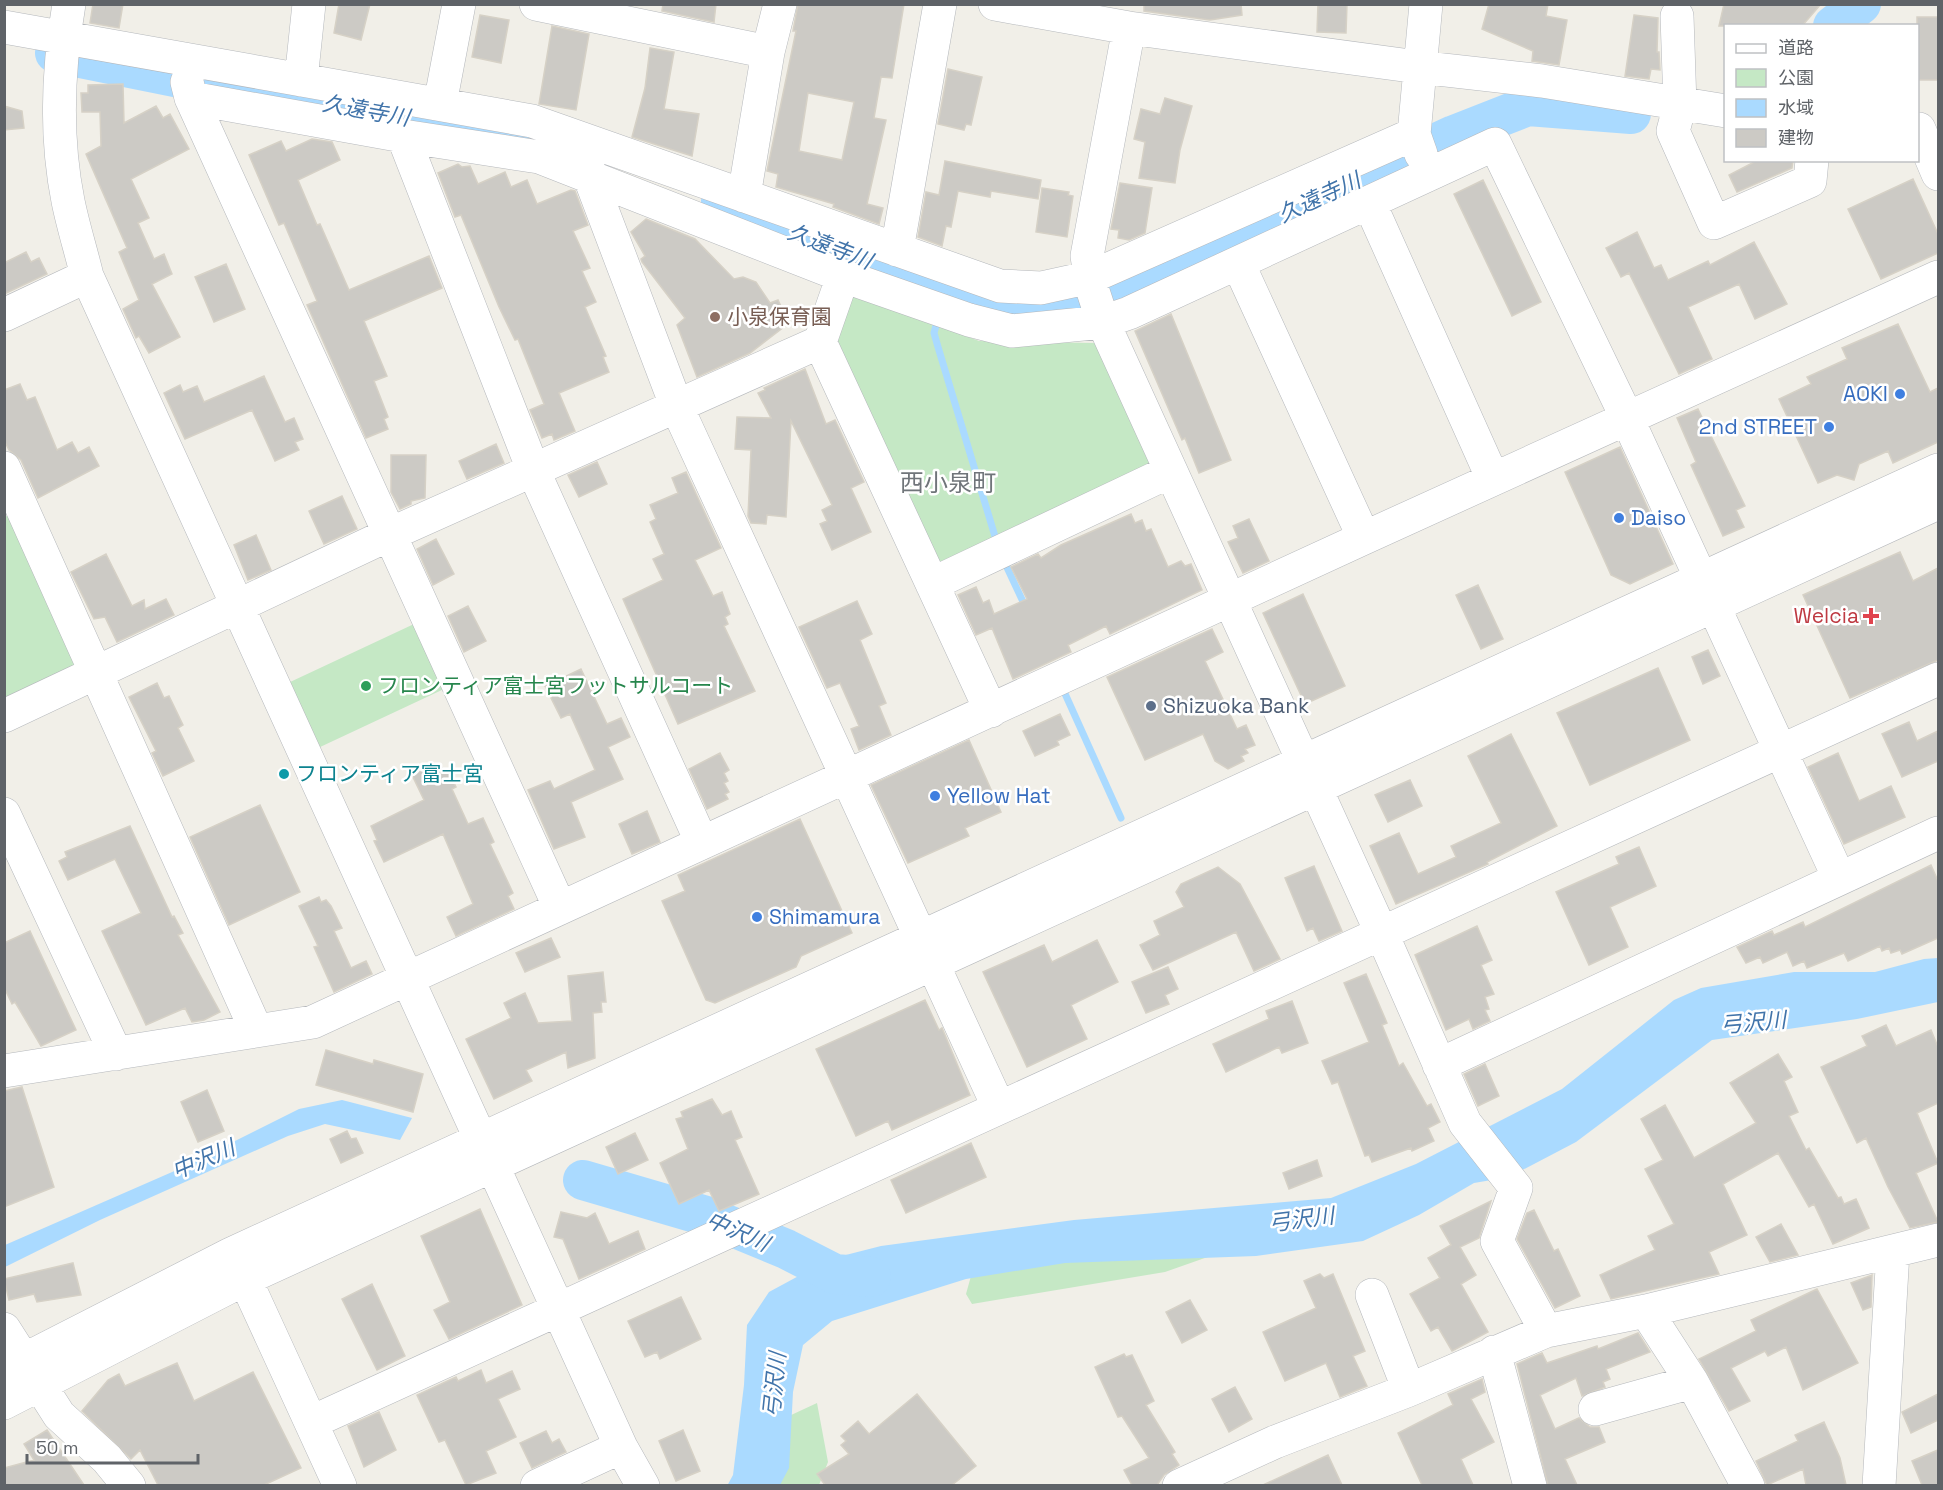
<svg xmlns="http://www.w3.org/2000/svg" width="1943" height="1490" font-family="'Space Grotesk','Noto Sans JP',sans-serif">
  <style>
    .green { fill: #c5e8c5 }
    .water { fill: #aadaff }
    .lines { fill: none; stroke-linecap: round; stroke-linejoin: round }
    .stream { stroke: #aadaff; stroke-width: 7 }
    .river { stroke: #aadaff; stroke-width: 40 }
    .building { fill: #cccac5; stroke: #d6d1c6; stroke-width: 1.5; fill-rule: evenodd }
    .minor-casing { stroke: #b5b8bc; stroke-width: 34 }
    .minor { stroke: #fff; stroke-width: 33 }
    .education-dot { fill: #8d6e63; stroke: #fff; stroke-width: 2 }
    .shop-dot { fill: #3f7fe0; stroke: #fff; stroke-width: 2 }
    .health-dot { fill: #e0444e; stroke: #fff; stroke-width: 2 }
    .leisure-dot { fill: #2e9e5b; stroke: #fff; stroke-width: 2 }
    .service-dot { fill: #5c6f8a; stroke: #fff; stroke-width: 2 }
    .culture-dot { fill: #0f9aa8; stroke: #fff; stroke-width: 2 }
    .labels { text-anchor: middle; stroke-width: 5; stroke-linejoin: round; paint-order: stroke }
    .education-label { font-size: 21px; fill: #785e54; stroke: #fff; text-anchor: start }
    .shop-label { font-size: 21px; fill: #366cbe; stroke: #fff; text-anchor: start }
    .health-label { font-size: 21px; fill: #be3a42; stroke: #fff; text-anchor: end }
    .leisure-label { font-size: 21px; fill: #27864d; stroke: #fff; text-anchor: start }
    .service-label { font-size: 21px; fill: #4e5e75; stroke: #fff; text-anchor: start }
    .culture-label { font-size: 21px; fill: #0d838f; stroke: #fff; text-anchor: start }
    .water-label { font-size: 22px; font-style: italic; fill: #4174aa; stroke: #fff }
    .quarter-label { font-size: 24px; fill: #70757a; stroke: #fff }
  </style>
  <rect width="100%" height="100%" fill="#f1efe8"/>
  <path class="green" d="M854,292L979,341L1095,343L1153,470L938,568L835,340Z
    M15,513L78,670L4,704V517Z
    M414,624L444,689L318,748L288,683Z
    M1219,1253L1165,1272L972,1304L966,1294L971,1276L1007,1256Z
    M817,1403L828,1462L819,1485L766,1486L789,1416Z"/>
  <path class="water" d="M1938,958V1002L1857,1019L1712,1040L1576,1142L1509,1177L1474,1183L1419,1215L1363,1241L1256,1256L1065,1263L966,1279L832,1321L803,1345L793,1392L789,1468L780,1485L727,1486L733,1475L744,1385L747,1325L769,1292L830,1259L881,1246L1074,1220L1331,1198L1416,1164L1562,1089L1674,1000L1701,988L1794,972H1875L1924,959Z
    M342,1100L412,1118L400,1140L325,1124L288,1136L100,1220L5,1267V1245L179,1169L299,1109Z"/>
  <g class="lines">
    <path class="stream" d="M938,318L934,333L938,347L997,543
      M1003,559L1026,608
      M1062,687L1121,818"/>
    <path class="river" d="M1833,26L1861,4
      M55,53L179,78L485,130L570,149
      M721,201L806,237L980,303L1021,308L1071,305L1110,294L1454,135L1528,106L1631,114
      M583,1180L706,1216L786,1249L835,1274L871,1277"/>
  </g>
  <path class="building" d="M93,4H123L119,28L90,23Z
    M339,4H370L361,40L334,33Z
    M663,4H716L714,22L662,11Z
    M798,4H904L892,78L881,77L874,118L886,120L867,204L883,208L879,224L833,207L834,204L776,187L778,174L767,171L796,31H793ZM808,93L854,102L842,160L799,151Z
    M1144,4H1241L1242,15L1210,20L1144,11Z
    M1318,4H1347L1346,33L1317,32Z
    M1489,4H1548L1546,16L1567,20L1559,65L1532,61L1533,51L1482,29Z
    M1724,4H1821L1802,26H1719Z
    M480,15L509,20L501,63L472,57Z
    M1634,15L1658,18L1657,52H1659L1660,70L1651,69L1649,79L1625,76Z
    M1917,17H1938V80H1917Z
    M552,26L589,34L576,110L539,104Z
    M650,48L674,52L664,109L699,114L692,156L632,137L645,88Z
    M948,69L982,77L971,125L966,124L964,130L938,124Z
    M123,84L124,123L156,106L163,118L170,114L189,149L131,179L149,218L138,223L154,259L164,254L172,274L152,284L180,337L149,353L139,336L136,338L123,309L139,300L119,252L127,248L86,154L101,146L100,112H82L81,93H88V85Z
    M1165,98L1192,106L1180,150L1175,183L1139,178L1145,142L1134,139L1141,109L1160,114Z
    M4,106L22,111L24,128L4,130Z
    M312,139L332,142L340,160L298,180L317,225L320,224L349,290L429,256L442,288L364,321L387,376L374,381L388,417L384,419L388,429L366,438L307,305L317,301L284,223L279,225L249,155L281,141L286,151Z
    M1758,160H1793L1792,168L1737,192L1729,175Z
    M945,161L1041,180L1038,199L991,191L990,197L958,191L951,227L946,226L942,246L918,237L926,192L939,195Z
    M458,164L462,167L470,166L478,184L505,172L511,187L527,180L537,204L571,190L575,191L588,225L573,231L590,268L582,271L596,302L585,307L606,356L603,357L609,372L559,393L575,431L554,440L552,434L542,438L530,410L544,404L518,339L515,340L499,307L461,215L455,217L438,173Z
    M1913,179L1938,234V253L1881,279L1848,209Z
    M1483,180L1541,302L1512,316L1454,194Z
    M1120,183L1152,188L1145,233L1129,240L1118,238L1119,230L1111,229Z
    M1042,188L1069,192L1068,195L1073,196L1067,237L1036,232Z
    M646,219L695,239L734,279L743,277L756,282L770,303L778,300L789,323L750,353L697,377L677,325L685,318L642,262L641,259L645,256L631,232Z
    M1637,232L1654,268L1661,265L1668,280L1708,261L1710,265L1754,242L1787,304L1755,319L1739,284L1688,307L1712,359L1679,374L1629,273L1621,277L1606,248Z
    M26,252L31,262L39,258L47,274L4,294V263Z
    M226,264L245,309L214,322L195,277Z
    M1171,314L1231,460L1199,473L1185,438L1182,440L1135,331Z
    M1898,324L1930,392L1938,388V442L1893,463L1888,451L1859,464L1854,480L1837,475L1818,483L1779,399L1811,384L1807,377L1847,359L1842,348Z
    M805,369L826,424L835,420L864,482L851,488L871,532L832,550L820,524L827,521L822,510L832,505L791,421L786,517L767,515L766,524L751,523L748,516L751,450L735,449L737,417L771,418L758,393L765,390L764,388Z
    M264,376L285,422L294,418L303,439L295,442L299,450L275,461L252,410L185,439L164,393L180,385L183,392L197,386L204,402Z
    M20,384L27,400L35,397L57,450L72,442L78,453L89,447L99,466L38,498L21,460L9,450L4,440V390Z
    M1698,409L1745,506L1736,510L1744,527L1723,536L1691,465L1696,462L1677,418Z
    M496,444L504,463L467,479L459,461Z
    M1620,447L1673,564L1630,584L1611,575L1565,472Z
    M391,455H426L425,498L411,501V504L400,509L391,492Z
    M597,462L607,484L579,497L568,475Z
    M686,472L721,548L695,560L713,596L722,592L730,614L725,617L728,624L724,626L755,691L678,724L623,599L663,580L653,559L664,554L650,522L656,519L650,505L678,493L672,478Z
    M342,496L357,529L324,544L309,511Z
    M1131,514L1135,523L1142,520L1146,531L1151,529L1168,567L1181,561L1185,566L1191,564L1202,590L1110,634L1106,626L1068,645L1071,652L1013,679L992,628L976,635L958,595L976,587L983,603L989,600L994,614L1027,599L1011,567L1038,554L1041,558L1061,545Z
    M1249,519L1269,561L1243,573L1228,542L1238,538L1233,526Z
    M256,535L271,570L248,580L234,545Z
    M436,539L454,574L433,585L417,549Z
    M1900,552L1913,581L1938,568V660L1850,698L1803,595Z
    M106,554L132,606L144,600L145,609L166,599L174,615L117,642L105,617L94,619L71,572Z
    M1478,585L1503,639L1481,649L1456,595Z
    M1303,594L1345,686L1305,704L1263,613Z
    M857,601L872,634L860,640L886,703L879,706L891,735L859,750L851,729L859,726L840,683L827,688L799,627Z
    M468,606L486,641L464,652L448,616Z
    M1212,629L1223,652L1205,661L1237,729L1246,725L1255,745L1245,749L1248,753L1241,756L1244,761L1228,769L1215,761L1203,734L1145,760L1107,677Z
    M1708,650L1720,676L1703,684L1692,657Z
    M1658,668L1690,740L1590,785L1557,713Z
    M581,669L607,724L621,718L630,737L608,747L623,779L571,802L585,837L554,849L528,790L550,781L554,789L595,770L570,714L561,718L545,686Z
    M157,683L164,698L169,696L183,725L178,728L194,761L163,776L152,753L156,751L129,697Z
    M1060,714L1070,735L1057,741L1059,745L1035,756L1023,731Z
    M1909,722L1917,741L1938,731V761L1902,777L1882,734Z
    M1511,734L1557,826L1487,862L1488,864L1396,904L1370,846L1399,833L1418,874L1456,857L1451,846L1501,823L1468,756Z
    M969,740L1001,812L965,828L969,836L908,863L871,785Z
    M720,753L729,770L724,773L728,781L724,783L729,792L725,794L728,799L707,809L689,769Z
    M1838,753L1859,801L1891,786L1905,817L1844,844L1808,767Z
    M435,764L438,770L442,768L444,773L448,771L456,787L452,789L468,824L483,818L494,842L490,844L513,893L508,896L514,909L456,936L447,917L473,904L443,834L384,862L374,841L377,840L371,826L424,800L412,775Z
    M1410,780L1422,806L1388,822L1375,795Z
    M260,805L300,892L229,925L190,837Z
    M647,811L660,842L632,854L619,824Z
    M800,819L852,933L801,956L796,967L715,1003L706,1000L662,901L685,891L678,875Z
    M130,826L172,917L174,916L183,933L178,935L220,1012L204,1020L192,1022L185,1008L146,1025L102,931L141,913L115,859L68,880L59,861L67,857L65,852Z
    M1639,847L1656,886L1610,907L1628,947L1589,965L1556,892L1619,864L1616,857Z
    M1931,865L1938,881V938L1902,954L1900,950L1891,953L1889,948L1882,951L1880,946L1848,961L1844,953L1807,968L1804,961L1793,966L1787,952L1763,963L1760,957L1746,963L1737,947L1772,931L1774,935L1803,922L1805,927Z
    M1314,866L1342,931L1319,941L1313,928L1307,931L1285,878Z
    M1218,867L1240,884L1280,959L1254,971L1236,932L1153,970L1140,945L1160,935L1154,921L1184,907L1176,892L1181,884Z
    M319,897L321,902L326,900L331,906L342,928L334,931L351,968L366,961L372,974L334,992L314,947L318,946L299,906Z
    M1477,926L1492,960L1481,965L1494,994L1485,997L1489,1009L1485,1010L1490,1021L1473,1029L1469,1019L1446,1030L1415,955Z
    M30,931L76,1030L41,1046L15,1002L12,1004L4,987V943Z
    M551,938L560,957L525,972L516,953Z
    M1097,940L1118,982L1071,1005L1087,1039L1027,1067L983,972L1044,945L1052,962Z
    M1168,967L1178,989L1165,995L1169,1004L1146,1013L1132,982Z
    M603,972L606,1002H601L602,1012L593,1013L595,1058L568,1068L566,1052L526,1070L532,1081L494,1099L466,1039L511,1018L504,1003L525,993L538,1023L572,1021L568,976Z
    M1366,974L1387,1023L1382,1025L1399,1066L1403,1063L1427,1106L1431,1104L1440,1122L1428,1128L1434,1141L1412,1151L1411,1148L1372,1162L1369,1155L1365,1156L1338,1082L1332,1084L1322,1061L1369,1042L1344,983Z
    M925,1000L939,1030L942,1028L970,1095L892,1130L888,1121L856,1136L816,1049Z
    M1292,1001L1308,1043L1282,1053L1279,1047L1226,1072L1213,1044L1269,1019L1266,1011Z
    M1886,1025L1896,1046L1931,1030L1938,1047V1103L1917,1113L1938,1163L1916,1173L1938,1222L1910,1228L1888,1187L1866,1138L1857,1143L1821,1067L1867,1046L1862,1036Z
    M326,1050L373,1064L374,1060L423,1074L413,1112L316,1085Z
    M1778,1054L1792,1077L1784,1081L1798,1112L1789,1116L1806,1150L1809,1148L1838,1198L1841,1197L1844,1204L1856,1199L1869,1228L1833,1244L1814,1204L1809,1207L1778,1153L1723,1184L1747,1235L1709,1252L1719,1274L1611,1299L1600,1275L1655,1250L1648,1236L1674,1224L1645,1169L1663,1160L1641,1119L1665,1105L1694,1158L1756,1123L1730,1083Z
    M1485,1064L1499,1096L1478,1106L1464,1074Z
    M22,1087L54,1187L4,1207V1091Z
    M207,1090L224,1131L198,1142L181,1102Z
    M712,1099L722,1115L731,1111L742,1137L735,1140L759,1194L719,1211L709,1190L679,1204L660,1163L688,1149L676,1119L683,1117L681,1112Z
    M347,1131L351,1139L356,1138L363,1153L341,1163L330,1139Z
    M635,1133L648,1160L618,1174L606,1147Z
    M971,1143L986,1177L906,1213L891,1180Z
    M1317,1160L1322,1176L1289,1189L1283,1173Z
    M1491,1201L1479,1238L1460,1247L1476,1275L1461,1284L1488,1332L1452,1351L1438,1327L1431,1331L1410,1294L1440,1278L1428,1258L1451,1245L1440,1226Z
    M480,1209L522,1305L449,1339L434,1310L450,1302L421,1236Z
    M1534,1210L1554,1251L1558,1249L1580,1296L1555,1308L1517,1239L1527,1213Z
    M561,1212L587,1218L595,1213L609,1244L638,1231L645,1249L579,1279L563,1239L554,1237Z
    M1781,1224L1798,1255L1770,1262L1756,1237Z
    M73,1263L81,1295L37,1302L34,1294L9,1300L4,1279Z
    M1320,1274L1324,1278L1333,1274L1365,1351L1353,1356L1367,1386L1340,1397L1326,1363L1285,1381L1263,1332L1316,1308L1304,1281Z
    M1872,1275L1871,1307L1863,1310L1851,1283Z
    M372,1284L405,1356L377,1370L342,1299Z
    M1817,1289L1858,1363L1803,1390L1786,1347L1768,1356L1765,1351L1731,1368L1750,1401L1729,1411L1699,1359L1756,1331L1751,1320Z
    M681,1297L701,1339L660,1359L657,1352L645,1357L628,1321Z
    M1190,1300L1207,1330L1182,1343L1166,1312Z
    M1638,1333L1650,1352L1606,1369L1610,1379L1603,1382L1605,1387L1582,1396L1576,1378L1540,1395L1555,1429L1579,1418L1590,1427H1599L1605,1442L1565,1459L1577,1485H1548L1517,1364L1542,1353L1547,1363L1597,1346L1598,1349Z
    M1124,1354L1126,1357L1132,1355L1154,1401L1146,1405L1175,1452L1172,1454L1179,1465L1164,1475L1157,1485H1132L1124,1470L1149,1458L1122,1416L1118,1417L1095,1367Z
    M177,1363L194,1401L253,1372L301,1468L264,1485H158L140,1450L131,1459L82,1411L108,1380L119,1374L125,1386Z
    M481,1370L486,1383L512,1371L520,1389L498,1399L516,1437L486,1451L496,1473L466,1485L445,1440L439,1442L417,1395L456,1377L458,1381Z
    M1482,1379L1485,1392L1471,1399L1494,1442L1461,1459L1473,1485H1422L1398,1433L1453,1405L1448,1394Z
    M1235,1387L1252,1419L1229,1432L1212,1399Z
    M917,1394L976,1466L952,1485H825L817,1474L849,1454L841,1445L846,1441L841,1436L858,1421L869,1434Z
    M1938,1394V1420L1911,1433L1902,1412Z
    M379,1412L396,1450L364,1467L348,1426Z
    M1824,1422L1840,1458L1846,1485H1806L1803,1469L1767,1485L1756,1461L1798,1441L1795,1435Z
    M47,1430L84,1485H4V1468L34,1460L24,1444Z
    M683,1430L700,1471L676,1481L659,1441Z
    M546,1431L552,1443L559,1439L566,1452L532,1468L520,1443Z
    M1938,1450V1485H1922L1912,1461Z
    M1328,1455L1342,1485H1263Z"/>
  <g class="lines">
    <defs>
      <path id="minor" d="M69,4C58,68 55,136 68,201C73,226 81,251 87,276L621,1447L643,1486
        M536,4L768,52
        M995,4L1129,28L1418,67L1542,81L1726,111
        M1677,16L1680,105L1673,131L1714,223L1810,181L1812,160
        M4,27L532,121L1000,286L1041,288L1091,277L1414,134
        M1129,28L1087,256L1092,288L1103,322L1382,934L1465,1123L1516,1188L1497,1241L1546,1331
        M301,80L309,4
        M187,82L191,98L560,908
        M191,98L403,136L539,157L843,276L969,320L1012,331L1103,322L1129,313L1495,144L1627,418L1839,878
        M440,104L459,4
        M1919,129L1938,174
        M403,136L534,472L702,843
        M1421,154L1414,134L1426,4
        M588,162L587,170L676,405L999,1108
        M744,196L768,52L780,4
        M1369,202L1493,479
        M897,250L940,4
        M1238,263L1364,538
        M4,315L87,276
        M820,342L991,711
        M4,468L256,1030
        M932,584L1171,471
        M4,716L388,535L820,342L843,276
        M4,814L116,1054
        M1439,1065L1938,833
        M4,1071L313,1022L1364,538L1938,277
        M245,1279L340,1486
        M1372,1295L1409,1390
        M1646,1311L1692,1382L1748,1486
        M4,1329L59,1415L107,1459L129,1486
        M1494,1352L1530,1486
        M4,1370L231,1254L1938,470
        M4,1403L245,1279L1938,503
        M1595,1409L1692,1382
        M312,1422L1938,679
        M537,1486L621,1447
        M1179,1486L1275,1442L1409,1390L1546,1331L1646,1311L1938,1240
        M1879,1486L1893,1252"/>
    </defs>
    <use href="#minor" class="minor-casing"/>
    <use href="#minor" class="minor"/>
  </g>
  <circle class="education-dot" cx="715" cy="317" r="6"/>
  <g class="shop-dot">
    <circle cx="1900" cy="394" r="6"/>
    <circle cx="1829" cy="427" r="6"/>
    <circle cx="1619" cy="518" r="6"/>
    <circle cx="935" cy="796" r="6"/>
    <circle cx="757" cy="917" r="6"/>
  </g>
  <path class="health-dot" d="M1868 607h6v6h6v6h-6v6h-6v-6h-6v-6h6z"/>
  <circle class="leisure-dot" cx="366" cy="686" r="6"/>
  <circle class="service-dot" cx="1151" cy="706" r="6"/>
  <circle class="culture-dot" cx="284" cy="774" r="6"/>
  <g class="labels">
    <g class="education-label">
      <text x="727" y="324">小泉保育園</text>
    </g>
    <g class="shop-label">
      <text x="1888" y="401" text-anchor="end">AOKI</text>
      <text x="1817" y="434" text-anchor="end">2nd STREET</text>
      <text x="1631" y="525">Daiso</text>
      <text x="947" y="803">Yellow Hat</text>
      <text x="769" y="924">Shimamura</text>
    </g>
    <g class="health-label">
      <text x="1859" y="623">Welcia</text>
    </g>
    <g class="leisure-label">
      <text x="378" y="693">フロンティア富士宮フットサルコート</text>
    </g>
    <g class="service-label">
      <text x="1163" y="713">Shizuoka Bank</text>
    </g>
    <g class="culture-label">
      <text x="296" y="781">フロンティア富士宮</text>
    </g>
    <g class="water-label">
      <text transform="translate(366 110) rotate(10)" y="8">久遠寺川</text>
      <text transform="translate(1319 197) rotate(-25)" y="8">久遠寺川</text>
      <text transform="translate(830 246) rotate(21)" y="8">久遠寺川</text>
      <text transform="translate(1753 1022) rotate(-5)" y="8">弓沢川</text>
      <text transform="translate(203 1159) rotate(-23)" y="8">中沢川</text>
      <text transform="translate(1301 1219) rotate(-7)" y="8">弓沢川</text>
      <text transform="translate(738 1231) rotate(24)" y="8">中沢川</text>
      <text transform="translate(774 1385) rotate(-84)" y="8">弓沢川</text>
    </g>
    <g class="quarter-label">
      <text x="948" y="491">西小泉町</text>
    </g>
  </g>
  <rect width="1943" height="1490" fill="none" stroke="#5f6368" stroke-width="12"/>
  <rect x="1724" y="24" width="195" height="138" fill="#ffffff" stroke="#bfc1c3" stroke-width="1.5"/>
  <rect x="1736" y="44" width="30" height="9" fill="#ffffff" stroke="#bfc1c3" stroke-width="1.5"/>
  <text x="1778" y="54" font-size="18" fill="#5f6368">道路</text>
  <rect x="1736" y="69" width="30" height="18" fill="#c5e8c5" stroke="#bfc1c3" stroke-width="1.5"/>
  <text x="1778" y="84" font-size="18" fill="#5f6368">公園</text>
  <rect x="1736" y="99" width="30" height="18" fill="#aadaff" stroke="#bfc1c3" stroke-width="1.5"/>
  <text x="1778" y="114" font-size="18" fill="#5f6368">水域</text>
  <rect x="1736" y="129" width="30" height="18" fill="#cccac5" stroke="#bfc1c3" stroke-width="1.5"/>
  <text x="1778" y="144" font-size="18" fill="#5f6368">建物</text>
  <path d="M27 1454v9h171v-9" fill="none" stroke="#5f6368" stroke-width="3"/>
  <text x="36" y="1454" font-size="18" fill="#5f6368" stroke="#ffffff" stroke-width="4.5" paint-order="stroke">50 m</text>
</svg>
